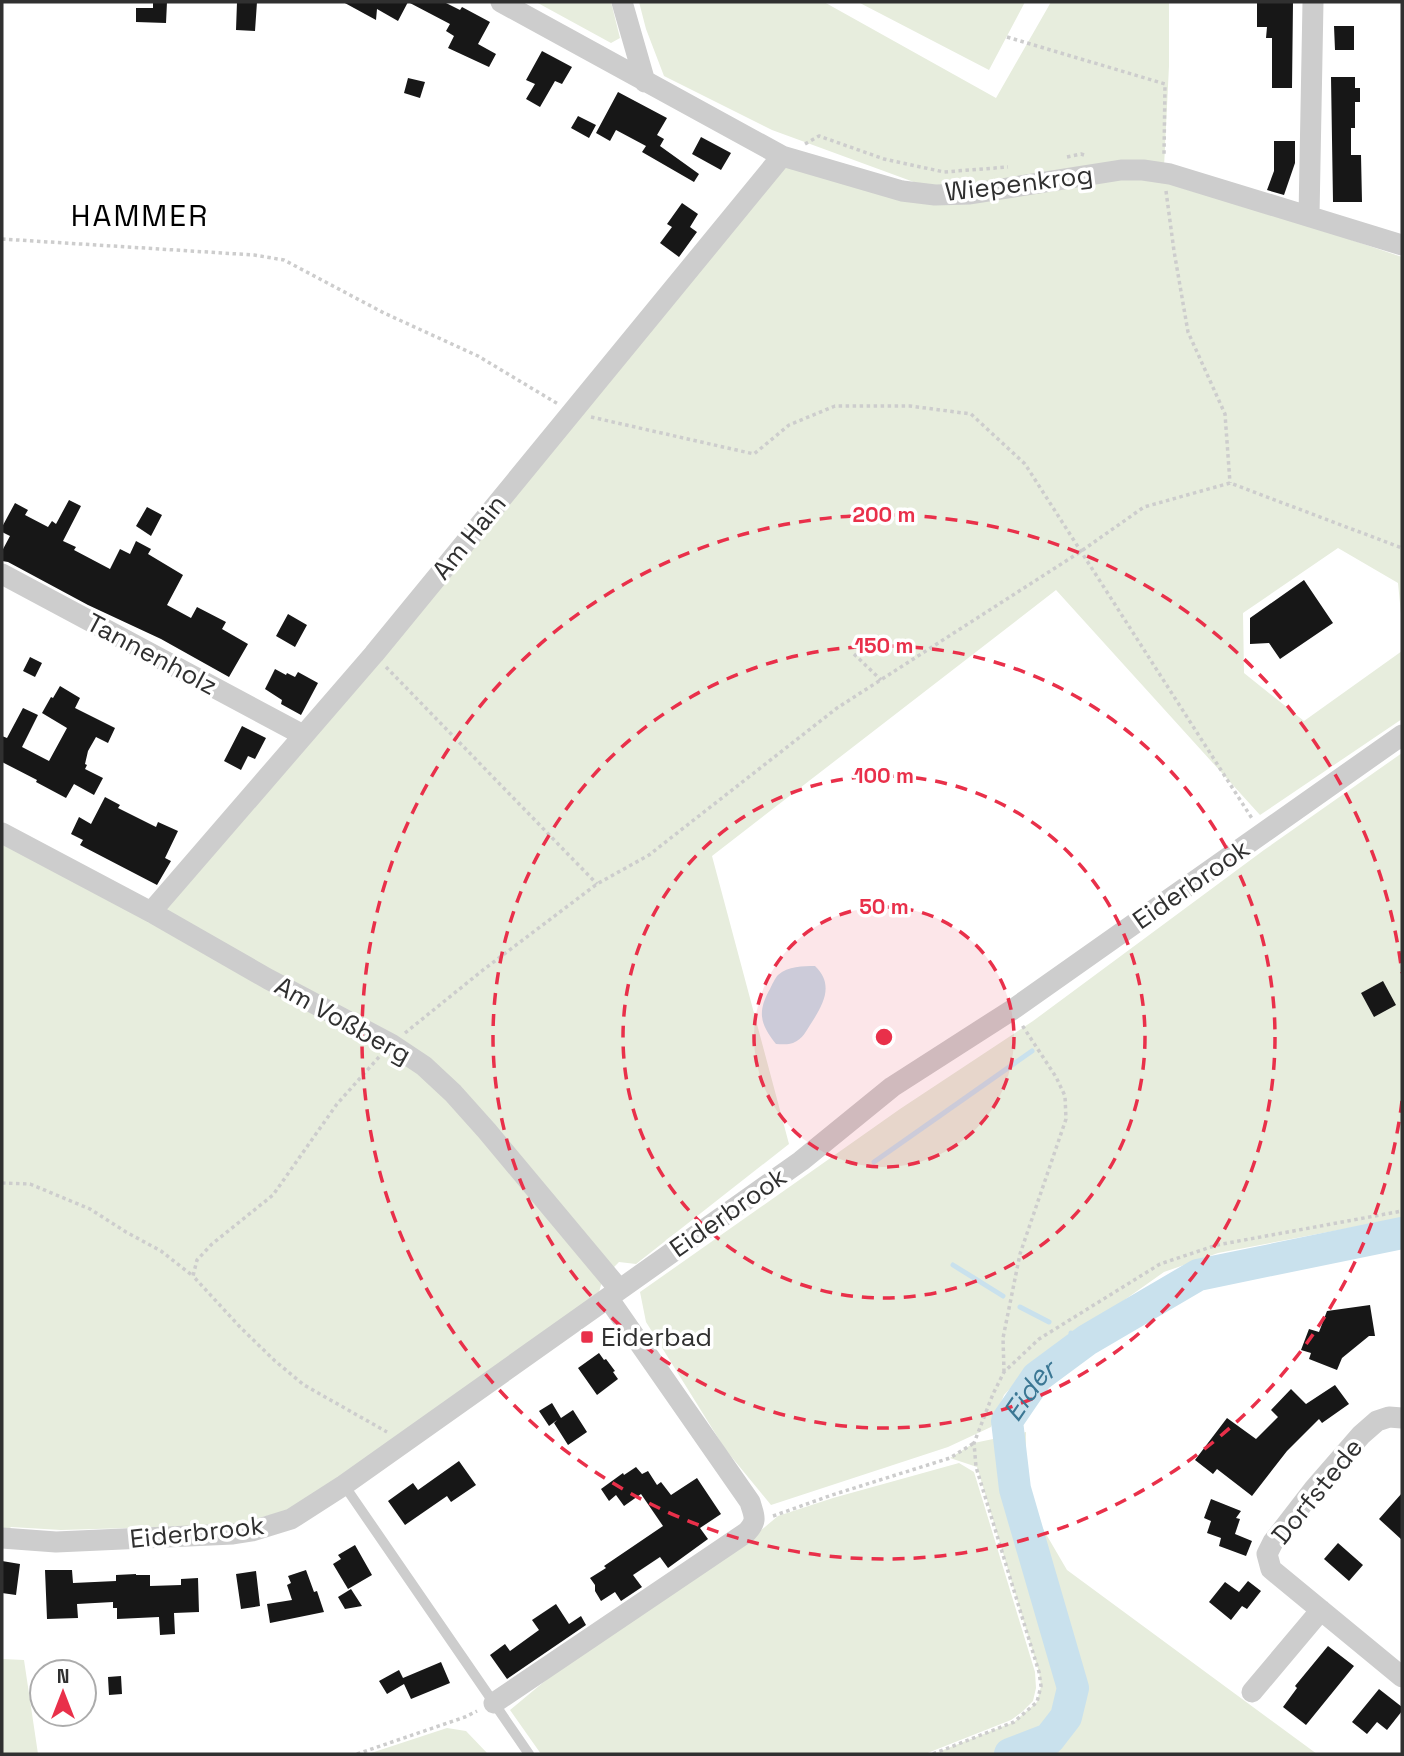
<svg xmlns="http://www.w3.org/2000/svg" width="1404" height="1756" font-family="'Space Grotesk',sans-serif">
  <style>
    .green { fill: #e7eddd }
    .water { fill: #c9e1ed }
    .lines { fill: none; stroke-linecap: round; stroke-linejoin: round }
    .stream { stroke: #c9e1ed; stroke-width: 5 }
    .river { stroke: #c9e1ed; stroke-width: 32 }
    .building { fill: #171717 }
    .path { stroke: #cdcdcd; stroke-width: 3.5; stroke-dasharray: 3.5 3.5; stroke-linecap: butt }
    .service { stroke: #cdcdcd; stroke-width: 10 }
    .minor { stroke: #cdcdcd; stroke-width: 21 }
    .ring { fill: none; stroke: #e9304a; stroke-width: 3.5; stroke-dasharray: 12 9 }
    .poi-dot { fill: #e9304a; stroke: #fff; stroke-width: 2.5 }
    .labels { text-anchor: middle; stroke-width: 7; stroke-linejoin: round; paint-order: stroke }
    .street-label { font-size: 26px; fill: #303030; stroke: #fff }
    .poi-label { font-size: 26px; fill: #303030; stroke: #fff; text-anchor: start }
    .water-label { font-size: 28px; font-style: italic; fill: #3b7794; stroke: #fff }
    .quarter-label { font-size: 30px; letter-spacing: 2px; fill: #000; stroke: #fff }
    .centre { fill: #e9304a; stroke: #fff; stroke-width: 3.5 }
    .ring-label { font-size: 21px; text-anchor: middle; font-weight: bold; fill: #e9304a; stroke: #fff; stroke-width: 7; stroke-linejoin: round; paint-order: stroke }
  </style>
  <rect width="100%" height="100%" fill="#fff"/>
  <path class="green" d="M536,2H611L620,38L611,43Z
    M639,2H824L996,98L1051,2H1169V66L1164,167L973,189L922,185L772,130L664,76L646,29Z
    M858,2H1025L989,70Z
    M784,166L906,201L1132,175L1157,178L1307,225L1402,257V624L1398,583L1338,548L1243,613L1244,673L1304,721L1402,651V719L1260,815L1056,590L712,856L789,1144L636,1264L619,1262L603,1278L599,1292L407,1431L290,1510L232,1525L61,1530L11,1527L2,1536V843L151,921Z
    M1402,753V1218L1218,1253L1164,1272L1031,1366L1004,1395L991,1427L948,1447L771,1505L725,1449L646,1322L640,1292L900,1109L1033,1021L1264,850Z
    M1026,1432L1025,1498L1067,1570L1317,1754H933L1014,1722L1037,1702L1041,1686L1039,1672L977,1467L950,1458L974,1443Z
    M959,1463L974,1472L1035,1672L1036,1688L1033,1701L1022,1712L1011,1720L925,1754H541L510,1710L569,1661L747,1542L778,1516L833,1498Z
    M2,1659L24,1660L38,1754H2Z
    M447,1728L466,1731L488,1754H368Z"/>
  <path class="water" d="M815,966C834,984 824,1003 812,1022C806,1031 803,1039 793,1043C788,1045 781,1044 776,1044C760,1024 757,1012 770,989C772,985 775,978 778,975C788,966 803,966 815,966Z"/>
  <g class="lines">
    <path class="stream" d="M874,1162L1032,1051
      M953,1265L1003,1296
      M1020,1307L1049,1322
      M1071,1333L1087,1340"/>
    <path class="river" id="s1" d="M1010,1754L1049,1739L1066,1717L1073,1688L1015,1489L1007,1421L1037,1377L1087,1340L1198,1275L1402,1233"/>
  </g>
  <path class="building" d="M153,2H167L166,23L136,22V8H153Z
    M237,2H257L255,31L236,30Z
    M343,2H444L460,10L462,7L490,22L478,44L496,54L489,67L448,48L454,36L446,31L450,24L408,2L398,21L377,9L376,20Z
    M1257,2H1293L1292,88H1272V38H1266L1267,27H1257Z
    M1334,26H1354V50H1335Z
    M542,51L572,67L562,84L555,81L540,107L526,99L535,84L526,80Z
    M1331,77H1355V88H1360V102H1355V128H1351V155H1361L1362,202H1333Z
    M408,78L425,82L420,98L404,93Z
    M618,92L667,118L657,135L664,139L660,146L699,174L694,182L642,152L646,146L616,130L610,141L596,133Z
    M578,116L596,125L589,138L571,128Z
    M701,137L731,153L721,170L692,154Z
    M1274,141H1295V163L1284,195L1267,190L1274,171Z
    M682,203L698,214L690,227L697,232L679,257L660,243L672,227L667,224Z
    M69,500L81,506L63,541L76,547L74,550L110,569L120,549L130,554L136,541L151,549L148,554L183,575L167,605L191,618L197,607L226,622L222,629L248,644L229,677L161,639L88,605L8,562L2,561V551L10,536L2,532V527L15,503L28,510L25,515L48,527L52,521L56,524Z
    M147,507L162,515L151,536L136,526Z
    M1304,580L1333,623L1280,659L1269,643L1250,644V618Z
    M288,614L307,625L295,647L276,636Z
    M30,657L42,663L35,677L23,671Z
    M275,669L286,675L287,673L295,677L298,672L318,683L301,715L281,704L282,700L265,689Z
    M60,686L80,698L75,708L115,728L108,743L96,737L88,751L85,764L87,765L85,769L103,778L94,795L74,784L66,798L36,782L37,780L2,762V736L7,738L23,708L38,715L22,747L49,761L67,728L42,713L51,697L53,698Z
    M242,726L266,738L255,759L248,756L241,770L224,761Z
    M105,797L120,805L118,808L156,827L158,822L178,831L165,858L171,861L157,885L80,845L83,840L71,834L79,817L91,824Z
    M1383,981L1396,1005L1374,1017L1361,993Z
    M1370,1305L1375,1336H1369L1342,1358L1337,1370L1309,1359L1311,1353L1301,1350L1309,1329L1319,1332L1327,1311Z
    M599,1353L604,1360L606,1359L615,1371L613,1372L618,1379L597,1395L578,1368Z
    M1335,1385L1349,1404L1322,1423L1319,1419L1287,1451L1252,1496L1217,1469L1213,1474L1195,1460L1227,1418L1256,1439L1278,1417L1271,1410L1291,1389L1306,1404Z
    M552,1403L561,1418L573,1410L587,1432L568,1445L554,1423L557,1420L549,1426L539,1411Z
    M459,1461L476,1485L451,1502L447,1496L405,1525L388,1501L413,1483L418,1490Z
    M636,1467L642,1474L648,1471L657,1485L661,1482L671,1495L697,1478L721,1514L700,1528L708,1539L668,1568L660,1557L633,1575L642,1587L621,1601L615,1592L601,1601L595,1591V1585L590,1578L606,1568L604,1566L663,1526L641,1494L624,1506L616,1495L609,1501L601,1489L623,1473L624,1475Z
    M1402,1493V1540L1379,1519Z
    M1211,1499L1241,1511L1236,1518L1240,1519L1235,1534L1252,1541L1246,1556L1219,1546L1221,1538L1207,1533L1211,1521L1204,1518Z
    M1338,1543L1363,1565L1349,1581L1324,1559Z
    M355,1545L372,1575L348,1589L333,1564L341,1559L338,1555Z
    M2,1561L20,1564L16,1595L2,1593Z
    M45,1570H72L73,1583L116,1581V1575L136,1574V1575H150V1586L181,1585V1579L198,1578L199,1612L174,1613L175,1634L160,1635L159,1617L117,1619V1608H113V1602L77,1604L78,1618L47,1619Z
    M306,1570L314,1592L317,1591L324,1612L270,1623L267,1604L292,1600L287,1585L291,1583L288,1576Z
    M256,1571L260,1606L241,1609L236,1574Z
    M1248,1581L1261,1591L1247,1609L1242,1606L1231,1620L1209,1602L1225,1582L1239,1592Z
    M351,1589L362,1606L345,1609L338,1597Z
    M556,1604L569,1624L581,1616L586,1625L507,1679L490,1655L505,1644L510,1651L539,1630L532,1620Z
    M1328,1646L1354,1666L1306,1725L1283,1707L1297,1688L1295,1686Z
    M441,1662L450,1683L411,1699L404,1684L387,1694L379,1681L399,1670L403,1678Z
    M121,1676L122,1694L109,1695L108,1677Z
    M1379,1689L1402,1707V1711L1387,1730L1377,1722L1367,1734L1352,1722Z"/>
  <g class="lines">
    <path class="path" d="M1007,37L1165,84L1164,155
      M805,144L819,136L884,159L944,172L1008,167
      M1067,157L1081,154L1087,156
      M1166,191L1174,251L1188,332L1225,414L1230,483
      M2,239L254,255L284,260L384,313L478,356L558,404
      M591,417L754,454L789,425L835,406H910L971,414L1025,464L1253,820
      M854,654L881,680
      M386,667L597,884
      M405,1033L483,970L597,884L649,855L837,708L1080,552L1144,507L1230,483L1402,548
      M379,1057L337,1104L273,1195L212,1244L197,1260L193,1276L240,1327L275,1361L304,1385L387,1432
      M2,1183L30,1184L90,1209L126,1232L161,1251L193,1276
      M1004,1372L1003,1338L1020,1254L1066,1119L1065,1096L1056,1077L1022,1025
      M773,1516L832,1495L950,1458L974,1443
      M357,1754L465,1717L477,1711
      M933,1754L1014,1722L1037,1702L1041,1686L1039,1672L976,1467L974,1443L993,1394L1004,1372L1039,1339L1160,1264L1217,1245L1402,1211"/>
    <path class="service" d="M344,1485L529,1754"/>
    <path class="minor" d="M501,2L782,156L902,191L935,195L970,194L1121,170H1143L1170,174L1402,245
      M622,2L645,82
      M1309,216L1313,2
      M2,574L303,735
      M2,833L151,912L268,979L391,1044L424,1066L453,1093L487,1131L619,1289
      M151,912L374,654L782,156
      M1402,1418L1389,1417L1377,1421L1361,1435L1314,1489L1273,1542L1267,1554L1271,1569L1402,1677
      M2,1538L56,1542L233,1534L252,1531L291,1519L344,1485L801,1161L892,1087L1012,1010L1402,735
      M1252,1692L1321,1610
      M494,1703L747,1532C758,1520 754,1516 750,1502L608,1298"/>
  </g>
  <circle cx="884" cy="1037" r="130" fill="#e9304a" fill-opacity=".12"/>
  <g class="ring">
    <circle cx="884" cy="1037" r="130"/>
    <circle cx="884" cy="1037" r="261"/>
    <circle cx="884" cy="1037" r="391"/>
    <path d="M1402 1101A522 522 0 1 1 1402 973"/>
  </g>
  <rect class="poi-dot" x="580" y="1330" width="14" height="14" rx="3.5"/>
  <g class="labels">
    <g class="street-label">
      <text transform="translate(1019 183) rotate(-7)" y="9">Wiepenkrog</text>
      <text transform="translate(469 537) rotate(-51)" y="9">Am Hain</text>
      <text transform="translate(152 654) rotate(28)" y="9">Tannenholz</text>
      <text transform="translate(1191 884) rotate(-35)" y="9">Eiderbrook</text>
      <text transform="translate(343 1020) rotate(29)" y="9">Am Voßberg</text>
      <text transform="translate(728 1212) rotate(-35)" y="9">Eiderbrook</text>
      <text transform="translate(1317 1491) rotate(-51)" y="9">Dorfstede</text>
      <text transform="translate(197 1532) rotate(-6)" y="9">Eiderbrook</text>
    </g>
    <g class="poi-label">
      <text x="601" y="1346">Eiderbad</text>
    </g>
    <g class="water-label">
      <text dy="10" stroke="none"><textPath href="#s1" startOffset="413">Eider</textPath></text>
    </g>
    <g class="quarter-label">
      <text x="140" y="226">HAMMER</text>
    </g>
  </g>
  <circle cx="884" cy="1037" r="10" class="centre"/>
  <g class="ring-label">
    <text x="884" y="522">200 m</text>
    <text x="884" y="653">150 m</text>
    <text x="884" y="783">100 m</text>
    <text x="884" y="914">50 m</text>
  </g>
  <rect width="1404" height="1756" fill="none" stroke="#303030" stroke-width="7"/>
  <g transform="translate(63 1693)"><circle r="33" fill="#ffffff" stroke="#acacac" stroke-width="2"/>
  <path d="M0-5L12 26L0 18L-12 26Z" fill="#e9304a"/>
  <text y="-10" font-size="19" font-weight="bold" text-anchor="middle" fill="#303030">N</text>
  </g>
</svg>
